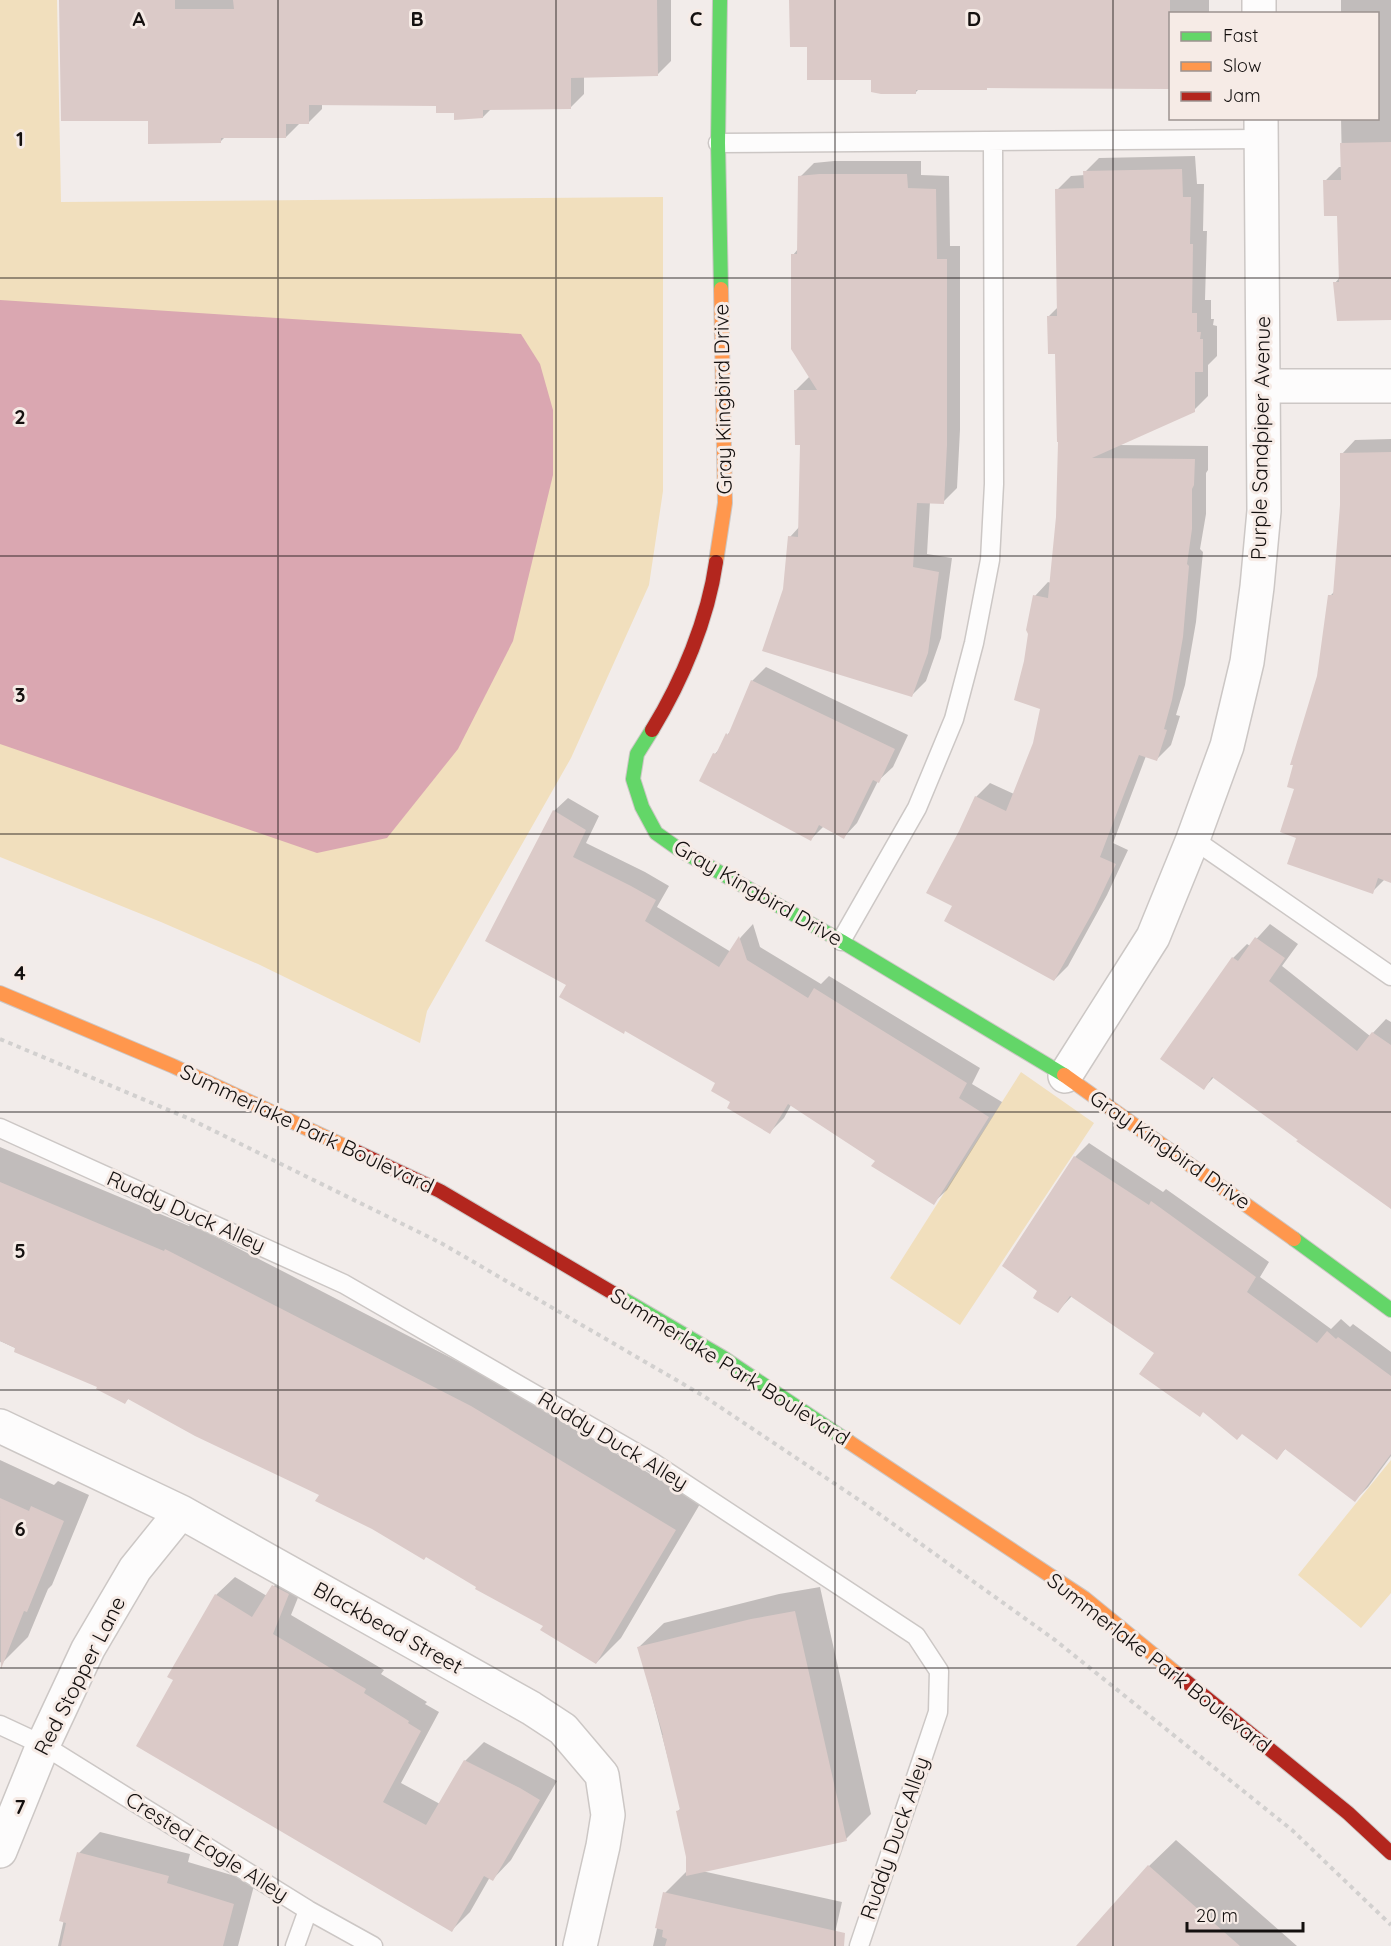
<svg xmlns="http://www.w3.org/2000/svg" width="1391" height="1946" font-family="Quicksand,sans-serif">
  <style>
    .green { fill: #f1dfbd }
    .water { fill: #daa7b1 }
    .shadow { fill: #0003 }
    .building { fill: #dbcac8 }
    .lines { fill: none; stroke-linecap: round; stroke-linejoin: round }
    .lane-casing { stroke: #ccc7c5; stroke-width: 21 }
    .street-casing { stroke: #ccc7c5; stroke-width: 36 }
    .fast-casing { stroke: #ccc7c5; stroke-width: 16 }
    .slow-casing { stroke: #ccc7c5; stroke-width: 16 }
    .jam-casing { stroke: #ccc7c5; stroke-width: 16 }
    .path { stroke: #d2d0cf; stroke-width: 4; stroke-dasharray: 4.5 4.5; stroke-linecap: butt }
    .lane { stroke: #fdfcfc; stroke-width: 18 }
    .street { stroke: #fdfcfc; stroke-width: 33 }
    .fast { stroke: #63d668; stroke-width: 14 }
    .slow { stroke: #ff974d; stroke-width: 14 }
    .jam { stroke: #b3261e; stroke-width: 14 }
    .grid { fill: none; stroke: #14100f; stroke-width: 1.5; stroke-opacity: 0.55 }
    .labels { text-anchor: middle; stroke-width: 6; stroke-linejoin: round; paint-order: stroke }
    .street-label { font-size: 21px; fill: #14100f; stroke: #f6ebe6 }
    .grid-label { font-size: 20px; text-anchor: middle; font-weight: bold; fill: #14100f; stroke: #f6ebe6; stroke-width: 6; stroke-linejoin: round; paint-order: stroke }
  </style>
  <rect width="100%" height="100%" fill="#f2ecea"/>
  <path class="green" d="M0,0H57L61,202L663,197V491L649,585L571,758L427,1011L420,1043L258,964L161,922L0,857Z
    M1021,1072L1094,1123L960,1325L890,1278Z
    M1391,1460V1593L1361,1628L1298,1575Z"/>
  <path class="water" d="M0,300L521,334L540,364L553,410V475L513,641L458,749L387,838L317,853L0,744Z"/>
  <path class="shadow" d="M61,0H671V61L657,75L584,76V94L571,107L492,108L483,117L455,111L437,105L322,103V109L308,123H300L286,137H225L220,142L149,120Z
    M791,0H1209V14H1170V88L989,86L986,89H919L916,92L872,78L809,46Z
    M1341,0H1391V319L1335,283L1340,277L1338,215L1325,181L1339,167H1342L1341,118H1378V14H1341Z
    M1195,156L1197,184H1204L1203,231H1207L1205,300H1211V319H1214L1213,325L1217,326V356L1208,365V396L1194,410L1118,445L1208,446V470L1206,473V514L1200,549L1203,552L1196,622L1185,685L1176,715L1180,716L1171,745L1157,759L1146,756L1113,843L1128,850L1107,895L1068,966L1054,980L954,905L961,832L976,797L990,783L1014,794L1034,744L1042,708L1025,661L1035,596L1048,582L1051,583L1058,517L1060,441L1057,353L1048,317L1058,307L1057,190L1071,176L1085,175V172L1099,158Z
    M834,161H921V175L949,176L950,246H960V430L957,488L943,502H930L927,554L952,558L941,638L926,681L912,695L784,589L790,537L800,526L802,444L795,391L810,376L793,255L798,249L800,177L814,163Z
    M1391,439V881L1385,879L1372,892L1298,837L1296,788L1318,676L1330,596L1335,591L1342,505V454L1355,440Z
    M766,667L908,735L893,767L878,781L857,823L844,837L824,826L811,839L715,754L721,747L728,734L732,730L752,681Z
    M568,798L599,816L586,843L645,872L669,886L657,907L731,952L741,937L753,924L760,947L821,984L829,976L980,1068L972,1084L1002,1102L947,1190L933,1203L877,1160L791,1105L784,1118L770,1132L732,1102L717,1083L568,985L554,811Z
    M1270,924L1298,944L1282,966L1370,1036L1386,1019L1391,1022V1197L1300,1139L1214,1077L1204,1088L1233,958L1247,944L1250,946Z
    M1089,1143L1163,1192L1166,1189L1269,1262L1260,1277L1331,1329L1341,1319L1350,1327L1353,1324L1391,1352V1456L1368,1487L1355,1500L1286,1448L1277,1458L1156,1353L1072,1296L1058,1311L1038,1291L1075,1157Z
    M0,1147L189,1226L191,1224L496,1381L700,1504L621,1638L596,1663L545,1626L321,1494L129,1398L125,1402L99,1386L0,1341Z
    M0,1460L54,1485L58,1481L89,1495L52,1585L48,1589L28,1637L2,1663L0,1662Z
    M292,1567L307,1575L291,1615L384,1670L381,1674L427,1702L425,1704L439,1712L401,1783L440,1804L465,1761L484,1742L557,1781L511,1860L493,1879L490,1877L470,1912L452,1930L175,1680L216,1595L235,1577L267,1596L274,1586Z
    M820,1587L871,1814L846,1839L702,1871L842,1902L832,1946H653L665,1893L688,1870L687,1853L677,1812L681,1808L639,1647L664,1623L779,1594Z
    M100,1832L190,1854L188,1862L255,1882L238,1946H58L79,1853Z
    M1176,1840L1297,1946H1078L1149,1866Z"/>
  <path class="building" d="M59,0H175V9H234L233,0H657L658,76L571,78V109L483,110V118L454,120V113H436V106L309,105V124H286V138H221V143L148,144V121H61Z
    M789,0H1170V89L987,88V90H916V94H881L871,92V80H807V47H790Z
    M1391,142V320L1337,321L1333,282H1339L1337,216H1324L1323,180H1341L1340,143Z
    M1182,169L1183,197H1191L1190,244H1193L1192,313H1197V332H1201L1200,339H1203V372H1195V412L1092,458L1195,459L1194,485L1192,489V529L1187,564L1189,566L1183,637L1172,700L1164,729L1167,730L1157,761L1139,755L1100,857L1116,864L1094,910L1054,981L944,921L952,906L926,893L959,831L975,796L1006,811L1033,743L1040,709L1014,700L1024,661L1028,634L1026,630L1033,595L1048,598L1056,517L1058,442H1057L1055,354H1048L1047,316H1057L1055,189L1084,188L1083,171Z
    M819,174H907L908,188L936,189L937,259H947V445L944,504L917,503L913,567L939,572L928,653L912,697L762,651L783,589L788,536L798,537L800,445H795L794,390H817L791,349V254H797L798,176Z
    M1391,452V883L1378,878L1373,894L1287,864L1296,838L1280,832L1294,789L1287,787L1293,765H1290L1317,676L1328,595H1333L1340,505V453Z
    M751,680L895,749L879,783L873,780L844,839L819,825L811,841L699,781L713,753L716,754L726,733L728,735Z
    M553,810L586,830L573,857L631,886L656,900L645,921L719,967L739,936L747,960L808,998L814,988L967,1083L959,1098L989,1117L934,1205L871,1166L875,1161L788,1104L770,1134L727,1108L730,1102L711,1091L715,1083L625,1031L624,1034L559,997L566,985L485,941Z
    M1255,937L1285,958L1269,981L1357,1051L1372,1032L1391,1045V1209L1296,1141L1298,1140L1212,1077L1204,1090L1160,1059L1232,957L1238,961Z
    M1074,1156L1149,1205L1151,1201L1256,1277L1247,1292L1317,1343L1327,1331L1336,1339L1338,1337L1391,1376V1454L1355,1502L1285,1449L1277,1460L1242,1434L1237,1440L1203,1412L1200,1417L1139,1374L1154,1353L1070,1296L1058,1313L1033,1298L1037,1291L1002,1266Z
    M0,1182L164,1251L165,1249L471,1406L676,1530L596,1664L540,1630L543,1626L475,1589L476,1587L426,1557L424,1560L372,1529L315,1501L319,1495L195,1436L128,1399L125,1404L96,1389L97,1387L14,1352L15,1348L0,1341Z
    M0,1498L29,1511L31,1506L64,1521L27,1612L24,1611L1,1669Z
    M272,1585L289,1594L273,1634L366,1689L364,1693L409,1721L408,1723L421,1731L383,1802L426,1825L464,1760L520,1788L540,1800L493,1881L484,1876L452,1932L136,1746L173,1680L167,1677L215,1594L252,1617Z
    M795,1611L847,1841L686,1876V1857L676,1811L680,1810L662,1735H663L637,1647L751,1619Z
    M77,1852L169,1876L167,1883L234,1904L223,1946H61L66,1923L59,1921Z
    M1148,1865L1240,1946H1076Z
    M663,1892L845,1933L844,1946H665L667,1939L662,1937L663,1930L655,1928Z"/>
  <g class="lines">
    <defs>
      <path id="lane" d="M718,143L1261,139
        M1193,839L1391,976
        M841,941L917,808L954,719L974,643L990,560L994,484L993,141
        M0,1128L344,1284L652,1462L916,1636L939,1671L938,1712L859,1946
        M0,1725L43,1745L308,1910L373,1946
        M295,1946L308,1910"/>
      <path id="street" d="M1259,0V14
        M1263,386H1391
        M1065,1076L1153,937L1193,839L1227,746L1247,662L1257,587L1264,511L1261,118
        M0,1426L181,1512L531,1708L563,1729L602,1775L608,1815L603,1846L580,1946
        M0,1851L43,1745L88,1649L135,1569L181,1512"/>
      <path id="fast" d="M720,0L718,143L721,289
        M652,730L637,754L633,779L642,807L656,833L680,850L841,941L1064,1075
        M1294,1239L1391,1310
        M618,1296L722,1357L849,1442"/>
      <path id="slow" d="M716,562L725,503L721,289
        M0,993L173,1066L353,1150
        M1064,1075L1294,1239
        M849,1442L1084,1598L1177,1674"/>
      <path id="jam" d="M652,730C682,681 708,619 716,562
        M353,1150L440,1191L618,1296
        M1177,1674L1348,1813L1391,1853"/>
    </defs>
    <use href="#lane" class="lane-casing"/>
    <use href="#street" class="street-casing"/>
    <use href="#fast" class="fast-casing"/>
    <use href="#slow" class="slow-casing"/>
    <use href="#jam" class="jam-casing"/>
    <path class="path" d="M0,1039L190,1119L441,1243L702,1395L868,1506L1055,1640L1292,1830L1391,1925"/>
    <use href="#lane" class="lane"/>
    <use href="#street" class="street"/>
    <use href="#fast" class="fast"/>
    <use href="#slow" class="slow"/>
    <use href="#jam" class="jam"/>
  </g>
  <path class="grid" d="M278,0V1946M556,0V1946M835,0V1946M1113,0V1946M0,278H1391M0,556H1391M0,834H1391M0,1112H1391M0,1390H1391M0,1668H1391"/>
  <g class="labels">
    <g class="street-label">
      <text transform="translate(723 399) rotate(-91)" y="7">Gray Kingbird Drive</text>
      <text transform="translate(1261 438) rotate(-89)" y="7">Purple Sandpiper Avenue</text>
      <text transform="translate(758 893) rotate(30)" y="7">Gray Kingbird Drive</text>
      <text transform="translate(307 1129) rotate(25)" y="7">Summerlake Park Boulevard</text>
      <text transform="translate(1170 1150) rotate(35)" y="7">Gray Kingbird Drive</text>
      <text transform="translate(186 1212) rotate(24)" y="7">Ruddy Duck Alley</text>
      <text transform="translate(730 1367) rotate(32)" y="7">Summerlake Park Boulevard</text>
      <text transform="translate(613 1441) rotate(31)" y="7">Ruddy Duck Alley</text>
      <text transform="translate(388 1628) rotate(29)" y="7">Blackbead Street</text>
      <text transform="translate(1159 1663) rotate(38)" y="7">Summerlake Park Boulevard</text>
      <text transform="translate(80 1676) rotate(-63)" y="7">Red Stopper Lane</text>
      <text transform="translate(895 1838) rotate(-71)" y="7">Ruddy Duck Alley</text>
      <text transform="translate(207 1847) rotate(32)" y="7">Crested Eagle Alley</text>
    </g>
  </g>
  <g class="grid-label">
    <text x="139" y="26">A</text>
    <text x="417" y="26">B</text>
    <text x="696" y="26">C</text>
    <text x="974" y="26">D</text>
    <text x="20" y="146">1</text>
    <text x="20" y="424">2</text>
    <text x="20" y="702">3</text>
    <text x="20" y="980">4</text>
    <text x="20" y="1258">5</text>
    <text x="20" y="1536">6</text>
    <text x="20" y="1814">7</text>
  </g>
  <rect x="1169" y="12" width="210" height="108" fill="#f6ebe6" stroke="#9c9390" stroke-width="1.5"/>
  <rect x="1181" y="32" width="30" height="9" fill="#63d668" stroke="#9c9390" stroke-width="1.5"/>
  <text x="1223" y="42" font-size="18" fill="#14100f">Fast</text>
  <rect x="1181" y="62" width="30" height="9" fill="#ff974d" stroke="#9c9390" stroke-width="1.5"/>
  <text x="1223" y="72" font-size="18" fill="#14100f">Slow</text>
  <rect x="1181" y="92" width="30" height="9" fill="#b3261e" stroke="#9c9390" stroke-width="1.5"/>
  <text x="1223" y="102" font-size="18" fill="#14100f">Jam</text>
  <path d="M1187 1922v9h116v-9" fill="none" stroke="#14100f" stroke-width="3"/>
  <text x="1196" y="1922" font-size="18" fill="#14100f" stroke="#f6ebe6" stroke-width="4.5" paint-order="stroke">20 m</text>
</svg>
